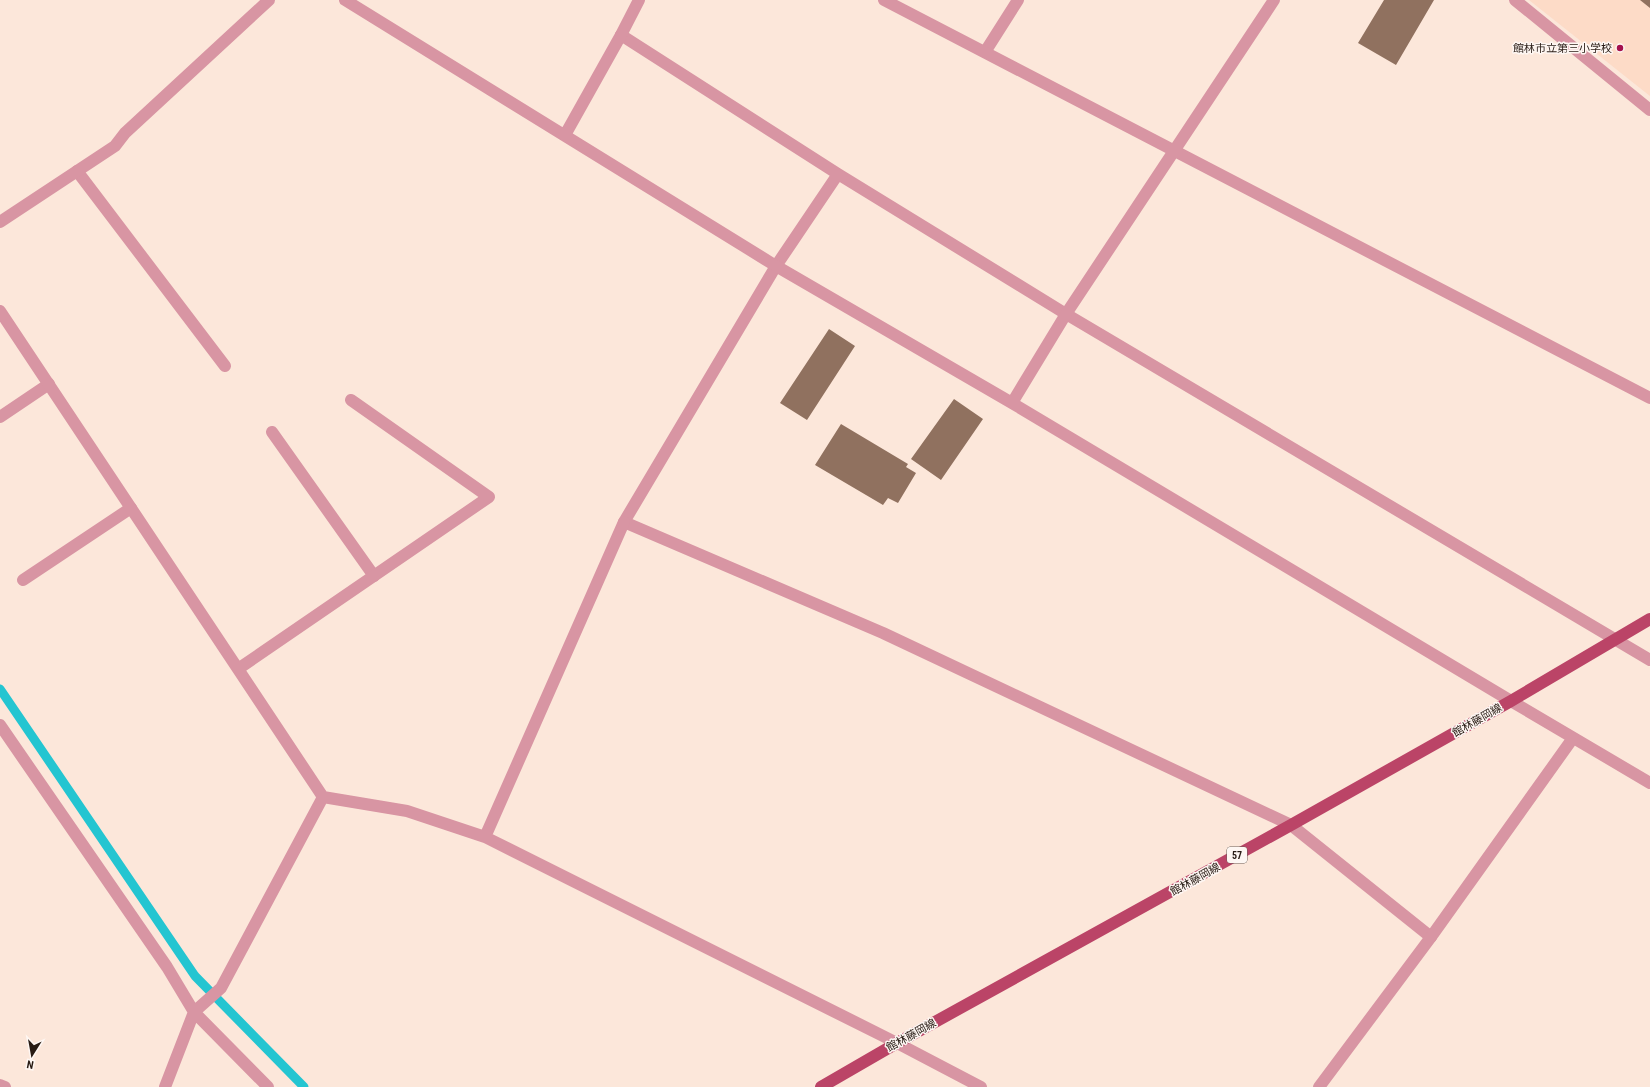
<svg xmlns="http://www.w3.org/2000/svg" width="1650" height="1087" font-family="'Roboto Condensed','Noto Sans JP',sans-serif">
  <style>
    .built { fill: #fddbc7 }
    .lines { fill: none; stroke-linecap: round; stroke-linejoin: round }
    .stream { stroke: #24c5d1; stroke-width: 9 }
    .building { fill: #90715f }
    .lane { stroke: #d895a3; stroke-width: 12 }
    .street { stroke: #d895a3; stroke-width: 12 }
    .primary { stroke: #bb4467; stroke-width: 12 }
    .poi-dot { fill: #a5104d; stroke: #fef7f3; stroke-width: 1.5 }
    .labels { text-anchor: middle; stroke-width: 3; stroke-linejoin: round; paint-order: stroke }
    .shield { fill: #fef7f3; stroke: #685d57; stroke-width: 1 }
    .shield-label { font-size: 10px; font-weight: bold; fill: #281b14 }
    .poi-label { font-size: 11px; fill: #281b14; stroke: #fef7f3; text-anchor: end }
    .street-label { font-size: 11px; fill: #281b14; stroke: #fef7f3 }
  </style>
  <rect width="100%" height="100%" fill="#fce7da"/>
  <path class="built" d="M1529,0H1650V96Z"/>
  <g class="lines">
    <path class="stream" d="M0,689L195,976L304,1087"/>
  </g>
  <path class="building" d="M1384,0H1434L1396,65L1358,43Z
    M1640,0H1650V8Z
    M829,329L855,346L807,420L780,403Z
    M954,399L983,419L941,480L911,459Z
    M841,424L908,464L906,467L916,473L898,503L888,498L883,505L815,465Z"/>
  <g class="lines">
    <path class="lane" d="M621,35L838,174L1066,314L1650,660
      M985,52L1018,0
      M77,171L225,366
      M838,174L776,266L624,522L883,633L1291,825L1431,937
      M0,417L49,384
      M272,432L374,576
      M23,580L131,508"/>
    <path class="street" d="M345,0L776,266L1012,403L1511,701L1650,783
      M884,0L1650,398
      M1515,0L1650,110
      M565,135L621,35L639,0
      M0,222L115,146L125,133L269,0
      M0,311L323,797
      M1012,403L1066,314L1274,0
      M238,669L489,497L351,400
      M0,725L167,967L194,1012L268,1087
      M485,837L624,522
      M0,1085L5,1087
      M165,1087L194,1012L221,988L323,797L407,811L485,837L897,1043L981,1087
      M1319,1087L1431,937L1573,738"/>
    <path class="primary" d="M821,1087L897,1043L1291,825L1511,701L1650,619"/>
  </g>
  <circle class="poi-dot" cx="1620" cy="48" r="4"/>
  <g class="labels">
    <rect class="shield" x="1227" y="847" width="20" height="16" rx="3"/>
    <g class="shield-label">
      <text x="1237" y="859">57</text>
    </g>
    <g class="poi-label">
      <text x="1612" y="52">館林市立第三小学校</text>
    </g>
    <g class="street-label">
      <text transform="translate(1477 720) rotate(-30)" y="4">館林藤岡線</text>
      <text transform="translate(1195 879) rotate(-29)" y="4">館林藤岡線</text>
      <text transform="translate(911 1035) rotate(-29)" y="4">館林藤岡線</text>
    </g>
  </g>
  <g transform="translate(32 1055) rotate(191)" stroke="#fef7f3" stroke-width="3" paint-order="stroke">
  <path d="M0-3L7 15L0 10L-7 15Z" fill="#281b14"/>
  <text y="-6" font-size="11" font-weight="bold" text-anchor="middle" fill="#281b14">N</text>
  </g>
</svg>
